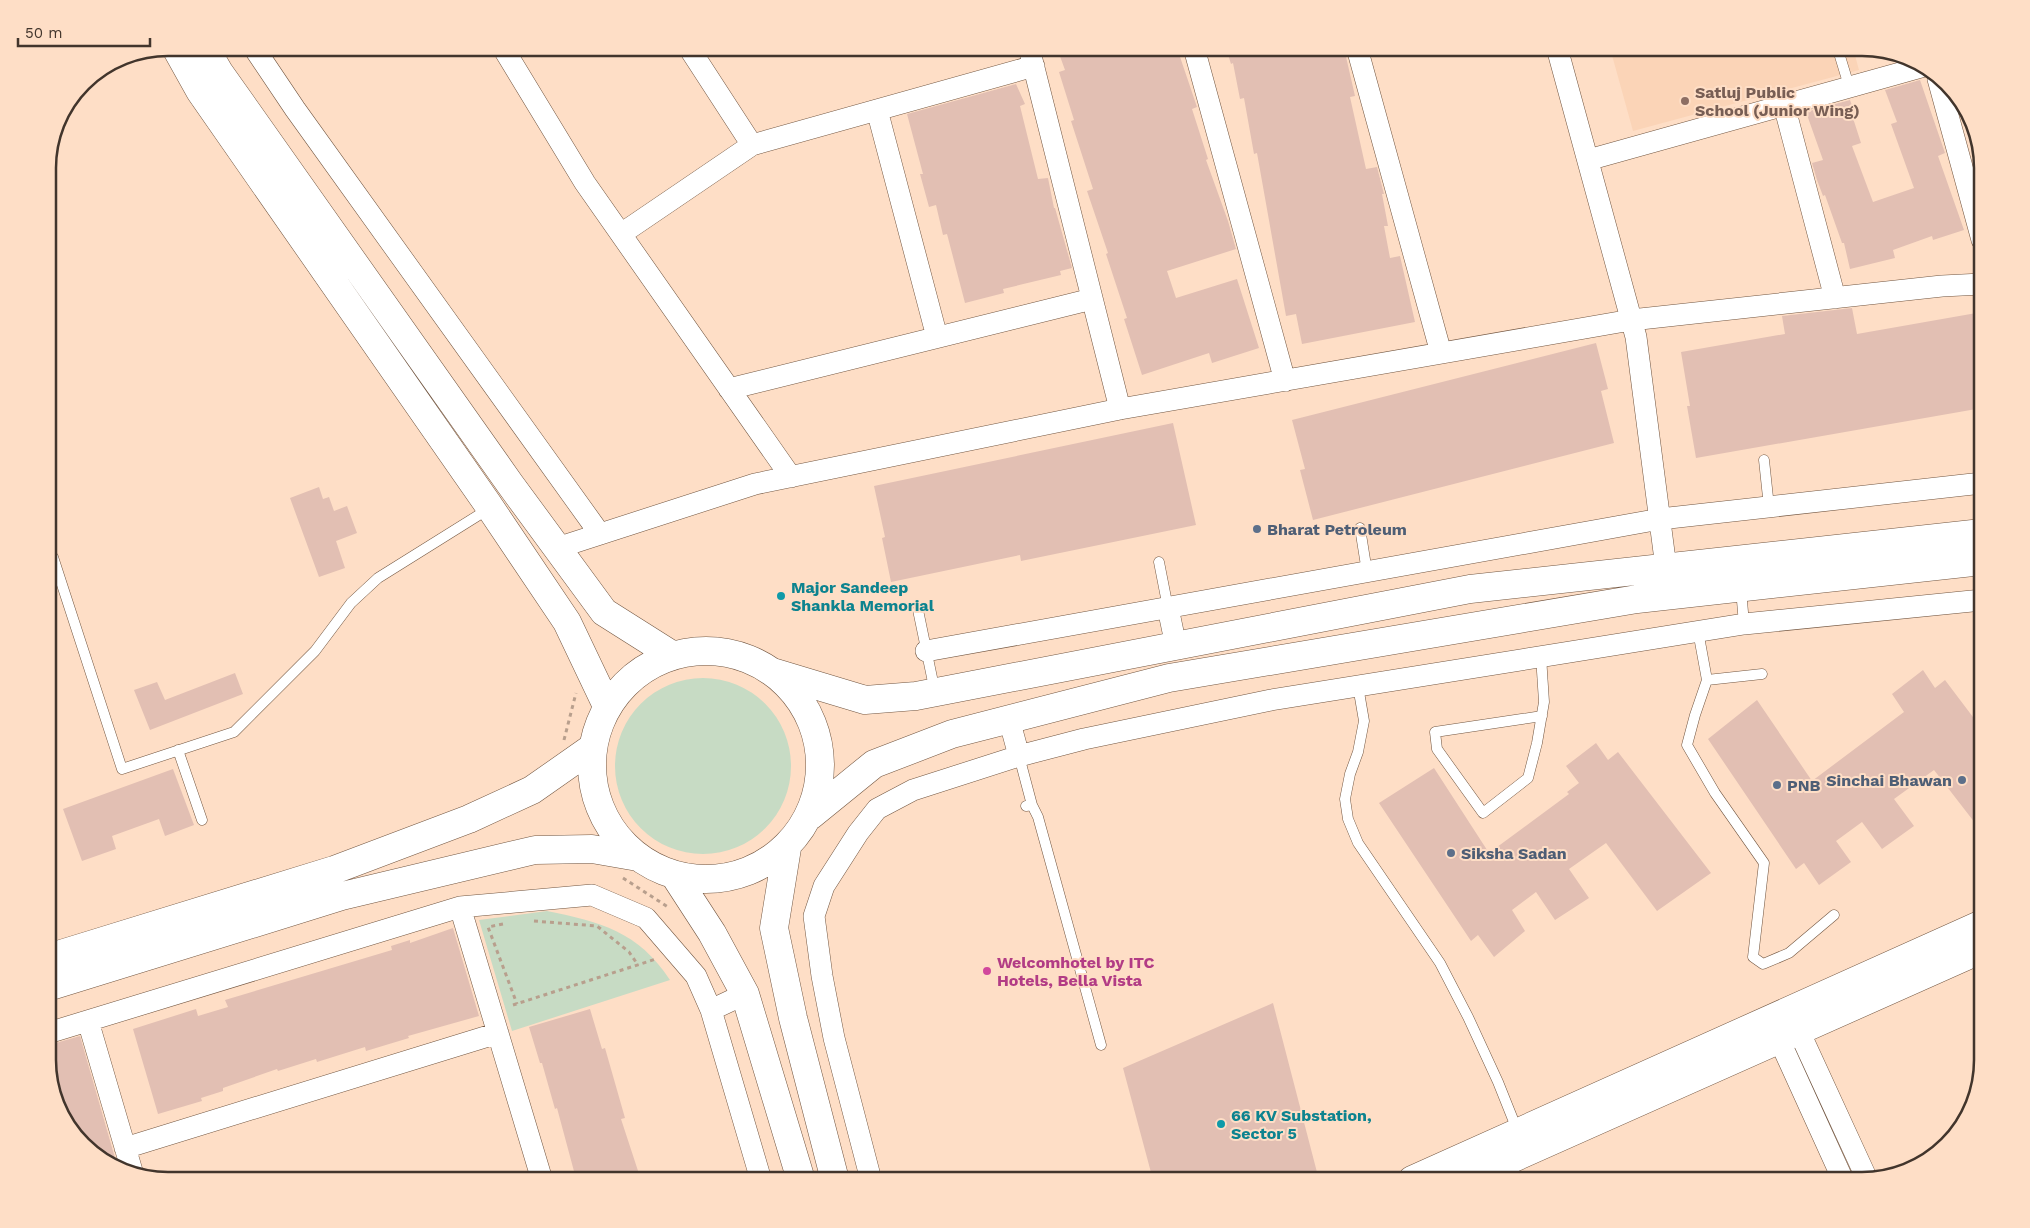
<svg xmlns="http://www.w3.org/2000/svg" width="2030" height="1228" font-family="'Work Sans',sans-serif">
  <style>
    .built { fill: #fbd4b7 }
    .green { fill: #c7dbc4 }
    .building { fill: #e2bfb3 }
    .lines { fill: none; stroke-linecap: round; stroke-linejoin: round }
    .lane-casing { stroke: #725641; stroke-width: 11 }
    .street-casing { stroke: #725641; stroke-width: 22 }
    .secondary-casing { stroke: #725641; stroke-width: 29 }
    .path { stroke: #b89f8d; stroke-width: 3; stroke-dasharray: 4 4; stroke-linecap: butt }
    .lane { stroke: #fff; stroke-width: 10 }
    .street { stroke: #fff; stroke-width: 21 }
    .secondary { stroke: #fff; stroke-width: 28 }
    .education-dot { fill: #8d6e63; stroke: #fedec6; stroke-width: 2 }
    .service-dot { fill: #5c6f8a; stroke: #fedec6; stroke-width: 2 }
    .culture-dot { fill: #0f9aa8; stroke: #fedec6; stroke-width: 2 }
    .hotel-dot { fill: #d1479c; stroke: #fedec6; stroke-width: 2 }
    .labels { text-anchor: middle; stroke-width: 4; stroke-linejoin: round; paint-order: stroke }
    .education-label { font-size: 16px; font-weight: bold; fill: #785e54; stroke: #fedec6; text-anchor: start }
    .service-label { font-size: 16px; font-weight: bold; fill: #4e5e75; stroke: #fedec6; text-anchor: start }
    .culture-label { font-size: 16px; font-weight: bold; fill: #0d838f; stroke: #fedec6; text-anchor: start }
    .hotel-label { font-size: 16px; font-weight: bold; fill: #b23c85; stroke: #fedec6; text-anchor: start }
    .rim { fill: none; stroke: #42352c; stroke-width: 2.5 }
  </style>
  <rect width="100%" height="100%" fill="#fedec6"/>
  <path class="built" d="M1610,48H1853L1859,70L1633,131Z"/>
  <path class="green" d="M615 766a88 88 0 1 1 176 0a88 88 0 1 1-176 0Z
    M547,911C600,922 638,931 670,980L512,1031L479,920Z"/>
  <path class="building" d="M1057,48H1177L1197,107L1192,109L1208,159L1206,160L1228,221L1236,249L1167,271L1176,298L1237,279L1259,348L1212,363L1209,353L1142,375L1124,319L1127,318L1106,254L1108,253L1087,191L1093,189L1071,121L1074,120L1059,72L1065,70Z
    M1226,48H1344L1355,96L1350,97L1366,169L1377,167L1384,194H1382L1388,226H1384L1390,258L1400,256L1415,322L1302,344L1296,314L1286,316L1257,153L1254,154L1244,98L1240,99L1233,63L1231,64Z
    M1920,80L1945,153L1938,156L1964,230L1933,240L1932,236L1893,250L1895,258L1850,269L1844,243H1842L1825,195L1823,196L1817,180L1812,163L1823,160L1806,112L1850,100L1855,114L1852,115L1861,143L1852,146L1873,202L1914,188L1891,124L1897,122L1885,90Z
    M1016,84L1025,104L1020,106L1038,179L1048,178L1054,208H1055L1072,268L1060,271L1061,275L1003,289L1004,293L965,303L947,234L943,235L936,205L929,207L920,174H923L907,114Z
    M1852,308L1857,334L1982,312V408L1696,458L1687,406H1690L1681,352L1785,334L1782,316Z
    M1596,343L1608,389L1601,391L1614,443L1313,520L1300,470L1305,469L1292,420Z
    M1173,423L1196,525L1021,561L1020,555L891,582L882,538L885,537L874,486Z
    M319,487L323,499L329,497L334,511L347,506L357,533L336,541L345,568L319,577L290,498Z
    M1923,670L1935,688L1945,680L1982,729V832L1934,770L1894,799L1914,826L1882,849L1862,822L1836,841L1851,862L1819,885L1804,863L1796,869L1708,739L1757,700L1812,781L1904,712L1892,694Z
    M235,673L243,694L150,730L134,690L157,682L165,700Z
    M1596,743L1608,760L1618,752L1711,873L1657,911L1606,843L1569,869L1589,898L1555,920L1536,892L1512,910L1525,931L1494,957L1478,935L1471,941L1379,803L1434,768L1489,853L1569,794L1567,792L1579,783L1566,766Z
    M173,769L194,825L165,836L159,819L112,836L116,849L82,861L63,809Z
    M453,928L479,1016L408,1036L409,1038L366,1051L365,1047L317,1062L316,1059L278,1071L277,1069L223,1088V1091L201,1098L202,1101L158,1114L133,1029L196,1009L198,1016L228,1007L225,1000L392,950L391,946L410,940V943Z
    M1273,1003L1319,1180H1153L1123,1068Z
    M590,1009L602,1049L605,1048L625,1118L621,1119L641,1180H582L580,1173L575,1175L557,1108L555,1109L542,1063H540L529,1027Z
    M80,1036L113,1151L118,1167L107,1164L72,1129L49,1045Z"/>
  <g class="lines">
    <defs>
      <path id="lane" d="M1839,53L1849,86
        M1764,460L1769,507
        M1360,528L1367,572
        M48,559L53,557L122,769L234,732L315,651L351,603L378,578L490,508
        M1159,562L1168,608
        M1741,589L1744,624
        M918,610L935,692
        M1698,631L1707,680L1695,715L1687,745L1715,793L1764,863L1753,957L1763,964L1789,953L1834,915
        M1541,656L1544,702L1537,743L1528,778L1483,813L1437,749L1435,732L1542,716
        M1707,680L1762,674
        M1358,686L1364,721L1358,752L1350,774L1345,799L1348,819L1358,843L1440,963L1468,1017L1498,1082L1518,1132
        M178,750L202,820
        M1019,756L1032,805L1026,806
        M1032,805L1038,817L1101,1045"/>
      <path id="street" d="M254,48L295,109L600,534
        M503,48L585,183L791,477
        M689,48L752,145
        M1029,48L1120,409
        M1194,48L1285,381
        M1357,48L1441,353
        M1557,48L1636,337L1668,583
        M1938,79L1982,240
        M1784,105L1835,298
        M877,110L937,337
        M1588,160L1925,66
        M621,234L752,145L1034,66
        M729,389L1092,299
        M557,548L755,484L1120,409L1631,320L1942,286L1982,284
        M1168,608L1176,646
        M926,651L1660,519L1982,483
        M1009,719L1019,756
        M460,907L542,1180
        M711,1010L745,994
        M1793,1018L1867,1179
        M88,1021L132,1171
        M1773,1026L1843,1180
        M48,1033L460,907L592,895L646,918L696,976L711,1010L761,1180
        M125,1148L498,1033
        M871,1180L834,1038L822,976L814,916L824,886L858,833L877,809L913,790L1019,756L1084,739L1271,700L1744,624L1982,600"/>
      <path id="secondary" d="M176,48L200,91L487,503L567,622L607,706
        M205,48L219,72L510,484L604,612L672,655
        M592 765a114 114 0 1 1 228 0a114 114 0 1 1-228 0Z
        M772,672L865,700L916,696L1470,589L1982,533
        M810,816L874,764L952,734L1169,678L1637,599L1982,561
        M787,848L774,928L793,1018L835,1180
        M675,876L712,933L745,994L801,1180
        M48,958L334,870L469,819L532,790L592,748
        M48,987L342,896L535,850L592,849L638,857
        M1412,1180L1982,924
        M1464,1180L1982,949"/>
    </defs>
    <use href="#lane" class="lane-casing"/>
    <use href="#street" class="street-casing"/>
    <use href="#secondary" class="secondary-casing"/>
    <path class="path" d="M604 765a102 102 0 1 1 204 0a102 102 0 1 1-204 0Z
      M564,740L576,693
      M623,878L668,907
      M534,921L597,926L629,952L638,965
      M503,924L488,927L517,1004
      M513,1005L656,959"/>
    <use href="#lane" class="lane"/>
    <use href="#street" class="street"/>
    <use href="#secondary" class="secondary"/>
  </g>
  <circle class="education-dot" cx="1685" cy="101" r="5"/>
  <g class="service-dot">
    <circle cx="1257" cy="529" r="5"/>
    <circle cx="1962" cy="780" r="5"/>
    <circle cx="1777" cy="785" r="5"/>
    <circle cx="1451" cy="853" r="5"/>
  </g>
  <g class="culture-dot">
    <circle cx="781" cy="596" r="5"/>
    <circle cx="1221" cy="1124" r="5"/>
  </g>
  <circle class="hotel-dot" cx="987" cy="971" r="5"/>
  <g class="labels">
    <g class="education-label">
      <text x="1695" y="98">Satluj Public<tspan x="1695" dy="18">School (Junior Wing)</tspan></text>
    </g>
    <g class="service-label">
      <text x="1267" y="535">Bharat Petroleum</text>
      <text x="1952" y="786" text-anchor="end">Sinchai Bhawan</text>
      <text x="1787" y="791">PNB</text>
      <text x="1461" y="859">Siksha Sadan</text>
    </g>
    <g class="culture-label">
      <text x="791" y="593">Major Sandeep<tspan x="791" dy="18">Shankla Memorial</tspan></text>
      <text x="1231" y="1121">66 KV Substation,<tspan x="1231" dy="18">Sector 5</tspan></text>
    </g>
    <g class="hotel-label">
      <text x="997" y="968">Welcomhotel by ITC<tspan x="997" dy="18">Hotels, Bella Vista</tspan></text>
    </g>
  </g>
  <path d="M0 0H2030V1228H0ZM168 56H1862A112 112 0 0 1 1974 168V1060A112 112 0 0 1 1862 1172H168A112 112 0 0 1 56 1060V168A112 112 0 0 1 168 56Z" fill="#fedec6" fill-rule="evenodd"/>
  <path class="rim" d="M168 56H1862A112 112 0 0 1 1974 168V1060A112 112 0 0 1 1862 1172H168A112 112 0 0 1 56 1060V168A112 112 0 0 1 168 56Z"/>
  <path d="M18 38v8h132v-8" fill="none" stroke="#42352c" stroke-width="2.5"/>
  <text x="25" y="38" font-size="15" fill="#42352c" stroke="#fedec6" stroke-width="4" paint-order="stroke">50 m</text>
</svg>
